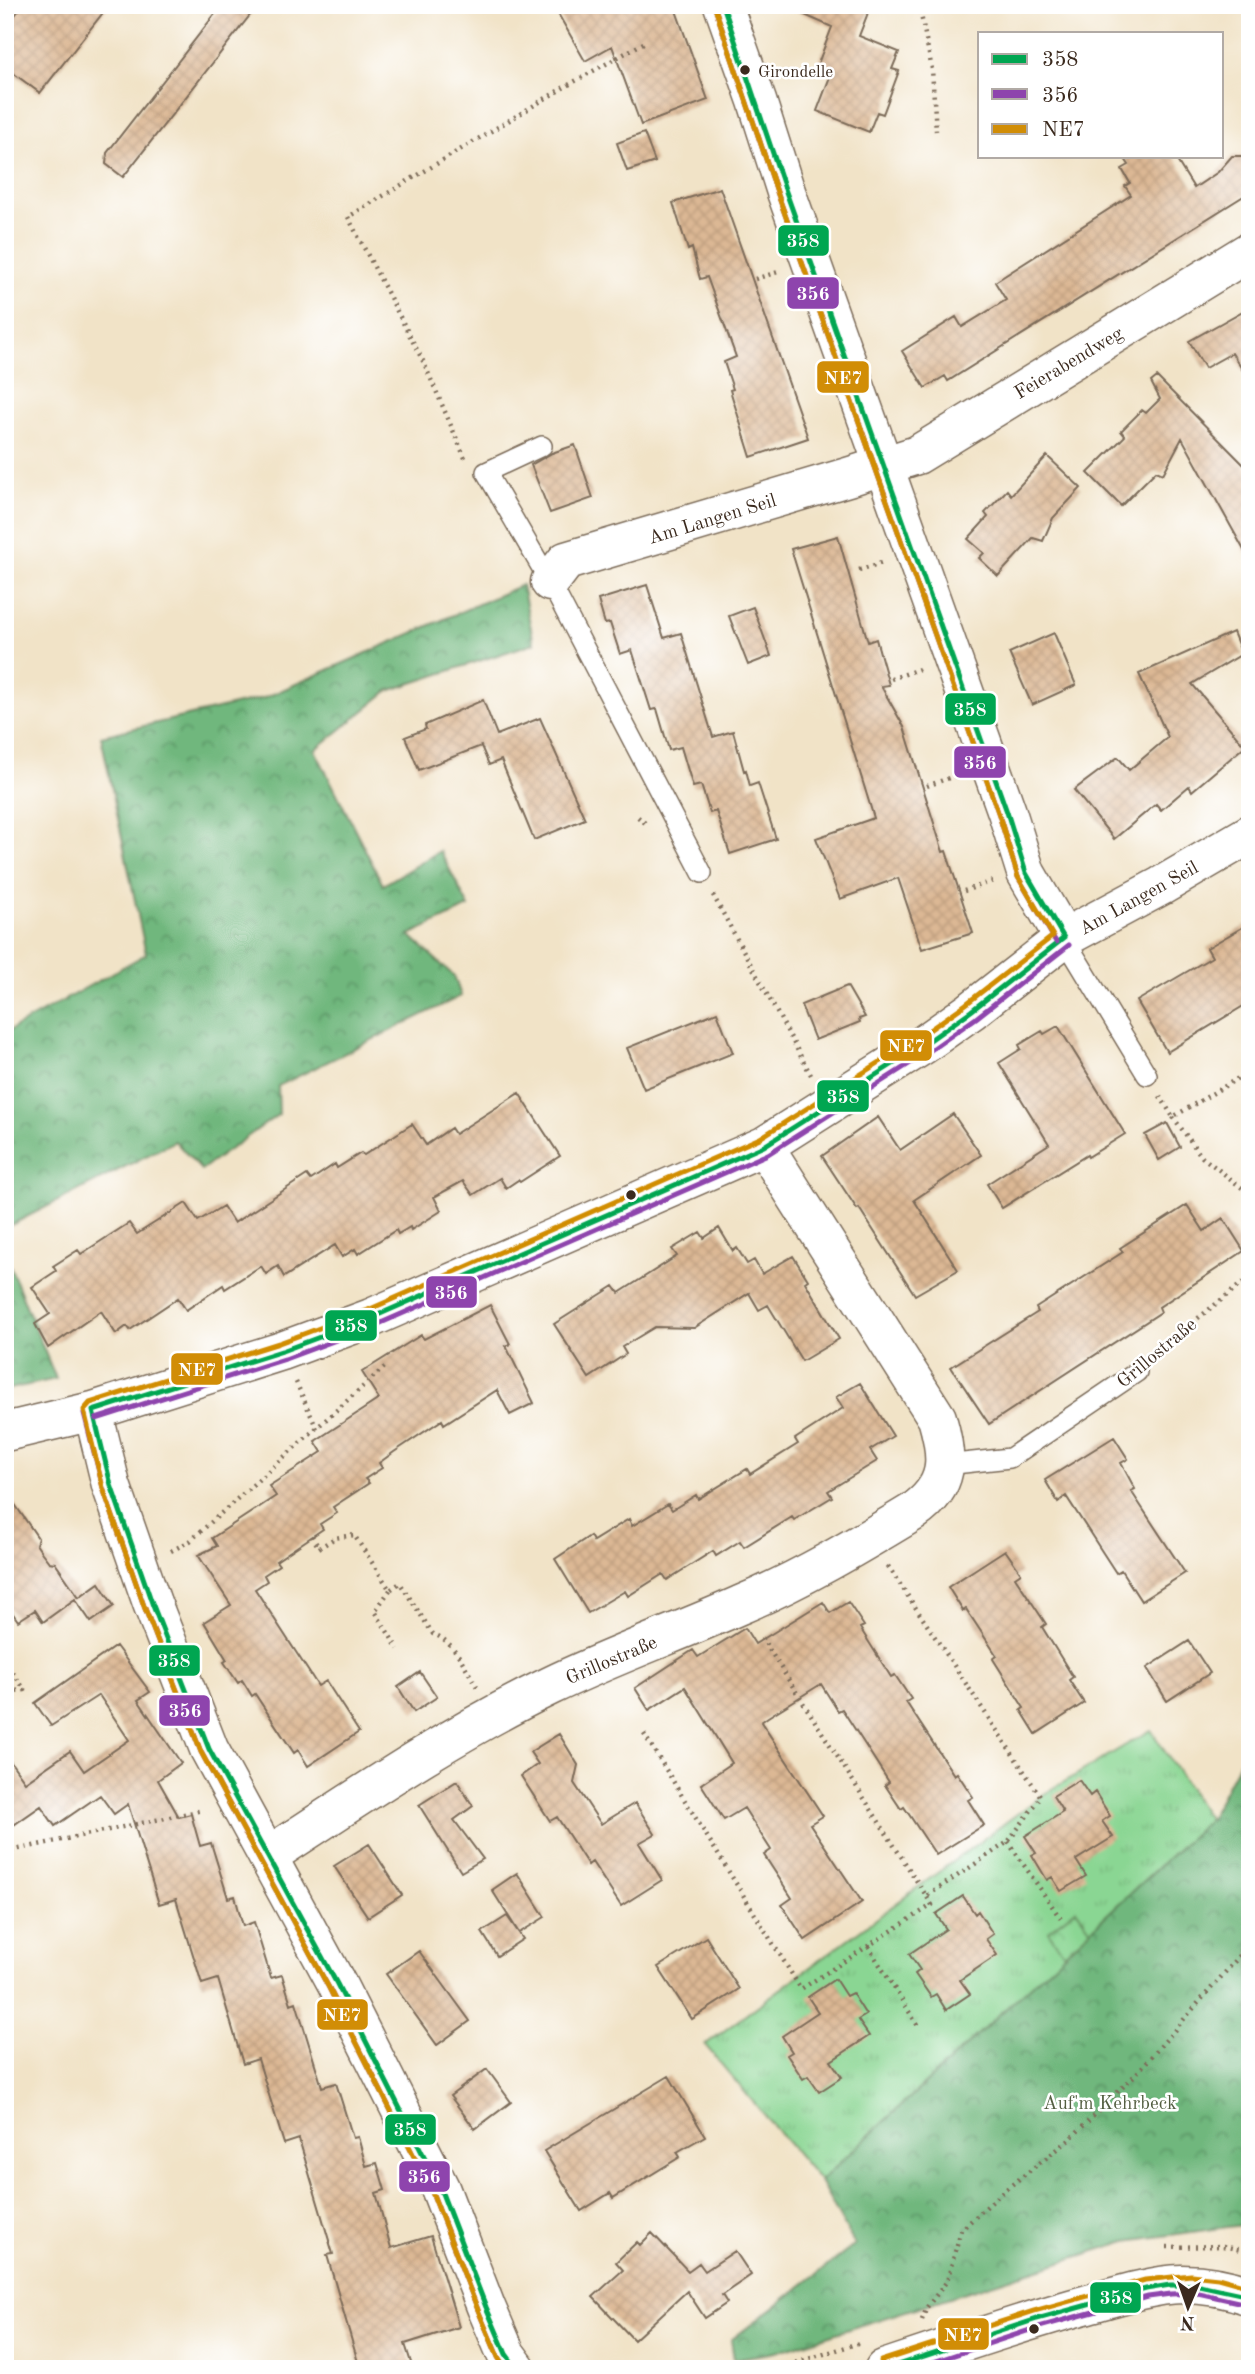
<svg xmlns="http://www.w3.org/2000/svg" width="1255" height="2374" font-family="'Old Standard TT',serif">
  <style>
    .grass { fill: url(#grass-tufts); stroke: #628058; stroke-width: 2 }
    .forest { fill: url(#forest-crowns); stroke: #55704e; stroke-width: 2 }
    .park { fill: url(#park-crowns); stroke: #628058; stroke-width: 2 }
    .building { fill: url(#building-cross-hatch) }
    .lines { fill: none; stroke-linecap: round; stroke-linejoin: round }
    .lane-casing { stroke: #7b6b59; stroke-width: 22 }
    .street-casing { stroke: #7b6b59; stroke-width: 41 }
    .path { stroke: #7b6b59; stroke-width: 4.5; stroke-dasharray: 2 5; stroke-linecap: butt }
    .lane { stroke: #fff; stroke-width: 19 }
    .street { stroke: #fff; stroke-width: 38 }
    .bus-1-casing { stroke: #fff; stroke-width: 10 }
    .bus-2-casing { stroke: #fff; stroke-width: 10 }
    .bus-3-casing { stroke: #fff; stroke-width: 10 }
    .bus-1 { stroke: #00a651; stroke-width: 5 }
    .bus-2 { stroke: #8e44ad; stroke-width: 5 }
    .bus-3 { stroke: #d18d06; stroke-width: 5 }
    .bus-dot { fill: #3b2a1e; stroke: #fff; stroke-width: 2.5 }
    .labels { text-anchor: middle; stroke-width: 5; stroke-linejoin: round; paint-order: stroke }
    .bus-label { font-size: 17px; fill: #3b2a1e; stroke: #fff; text-anchor: start }
    .street-label { font-size: 19px; fill: #3b2a1e; stroke: #fff }
    .park-label { font-size: 19px; fill: #535e41; stroke: #fff }
    .line-badge { stroke: #fff; stroke-width: 2.5 }
    .badge-label { font-size: 19px; text-anchor: middle; font-weight: bold; fill: #fff }
  </style>
  <defs>
    <pattern id="grass-tufts" width="24" height="20" patternUnits="userSpaceOnUse" patternTransform="scale(1.75)"><rect width="24" height="20" fill="#8ad693"/><path d="M3 7l-1-3M5 7V3M7 7l1-3M15 17l-1-3M17 17v-4M19 17l1-3" fill="none" stroke="#78b87e"/></pattern>
    <pattern id="forest-crowns" width="20" height="18" patternUnits="userSpaceOnUse" patternTransform="scale(1.75)"><rect width="20" height="18" fill="#6fb77d"/><path d="M2 6a3 3 0 1 1 6 0M12 15a3 3 0 1 1 6 0" fill="none" stroke="#5c9566"/></pattern>
    <pattern id="park-crowns" width="20" height="18" patternUnits="userSpaceOnUse" patternTransform="scale(1.75)"><rect width="20" height="18" fill="#8ad693"/><path d="M2 6a3 3 0 1 1 6 0M12 15a3 3 0 1 1 6 0" fill="none" stroke="#78b87e"/></pattern>
    <pattern id="building-cross-hatch" width="8" height="8" patternUnits="userSpaceOnUse" patternTransform="scale(1.75)"><rect width="8" height="8" fill="#dcb894"/><path d="M0 0l8 8M0 8l8-8" fill="none" stroke="#be9e7f"/></pattern>
  </defs>
  <rect width="100%" height="100%" fill="#fff"/>
  <filter id="ink" filterUnits="userSpaceOnUse"><feTurbulence type="fractalNoise" baseFrequency=".0143" numOctaves="2"/><feDisplacementMap in="SourceGraphic" scale="14" xChannelSelector="R" yChannelSelector="G"/><feConvolveMatrix kernelMatrix="1 2 1 2 8 2 1 2 1" color-interpolation-filters="sRGB"/></filter>
  <filter id="wash" filterUnits="userSpaceOnUse"><feTurbulence type="fractalNoise" baseFrequency=".00686" numOctaves="4" result="noise"/><feDisplacementMap in="SourceGraphic" scale="28" xChannelSelector="R" yChannelSelector="G"/><feGaussianBlur stdDeviation="1.57" result="paint"/><feColorMatrix in="noise" values="0 0 0 0 0 0 0 0 0 0 0 0 0 0 0 0 0 1.4 0 .05"/><feComposite in="paint" operator="in"/></filter>
  <g filter="url(#wash)">
    <rect width="100%" height="100%" fill="#f1e3c7"/>
    <path class="grass" d="M1151,1730L1209,1820L820,2181L705,2045L1044,1794Z"/>
    <path class="forest" d="M522,585L534,643L388,691L315,750L383,885L440,851L469,907L409,935L454,976L461,996L278,1086L279,1114L201,1170L175,1141L5,1228V1033L146,954L101,736L264,698Z
      M5,1254L56,1379L5,1390Z
      M1250,1742V2224L1127,2241L776,2352L734,2359L731,2340L855,2245L820,2181L1209,1820Z"/>
    <path class="park" d="M1076,1909L1091,1930L1064,1954L1048,1931Z"/>
    <g id="blocks">
      <path class="building" d="M23,5H109L40,93L5,67V28Z
        M222,5H258L123,177L106,164L107,153Z
        M553,5H674L708,100L641,125L612,46L585,61Z
        M782,5H871L859,36L899,52L892,69L899,71L883,114L877,112L869,132L817,111L831,74L816,69L832,27Z
        M644,133L655,162L627,171L617,143Z
        M1123,156H1174L1194,188L1218,172L1232,156H1250V192L948,381L945,376L925,388L902,351L956,317L962,327L1006,300L995,282L1131,195L1125,186L1130,183L1122,169L1129,165Z
        M720,188L808,438L751,457L730,390L733,389L724,362L736,357L707,277L700,279L692,248L688,250L673,203Z
        M1250,307V382L1232,353L1205,368L1189,341Z
        M1157,377L1250,471V561L1182,438L1163,474L1156,471L1121,506L1088,473L1125,436L1121,431L1142,410L1146,413L1160,399L1151,382Z
        M575,445L593,498L550,513L531,465L552,453Z
        M1047,456L1081,488L1053,518L1043,541L1033,538L998,576L979,558L984,553L968,539L988,517L985,513L1007,490L1011,495Z
        M838,536L868,642L876,639L889,685L881,686L904,727L943,852L946,851L973,933L922,949L898,878L840,899L816,838L874,818L791,549Z
        M647,585L664,638L681,633L713,737L733,731L744,771L746,770L750,786L758,783L776,839L730,854L716,811L710,813L701,785L693,787L681,747L669,750L657,709L651,710L632,650L620,654L610,623L605,624L598,600Z
        M753,607L771,656L748,665L729,616Z
        M1233,632L1242,654L1192,684L1245,746L1192,791L1189,786L1161,810L1156,804L1114,839L1074,790L1118,757L1129,770L1168,737L1139,674Z
        M1054,633L1076,685L1032,705L1009,653Z
        M483,700L497,735L540,718L585,819L534,840L501,760L489,765L481,746L419,770L405,737L426,729L425,725Z
        M1250,923V1002L1167,1052L1137,1001L1212,957L1207,948Z
        M847,986L865,1017L859,1019L860,1022L815,1040L801,1005Z
        M717,1012L733,1053L644,1089L627,1048Z
        M1058,1026L1125,1134L1088,1157L1087,1155L1002,1208L987,1184L1049,1144L999,1063L1021,1049L1019,1045L1042,1031L1044,1034Z
        M519,1093L560,1156L520,1182L518,1180L506,1188L500,1178L473,1195L463,1181L434,1197L441,1211L411,1230L410,1227L398,1234L396,1230L358,1254L355,1249L342,1257L335,1245L284,1277L278,1266L266,1274L261,1266L225,1289L223,1285L186,1310L178,1298L130,1330L127,1326L116,1334L101,1311L48,1348L35,1324L50,1314L32,1287L56,1271L53,1266L78,1250L81,1254L129,1223L137,1234L186,1203L198,1221L223,1206L234,1223L307,1175L311,1180L335,1164L337,1168L361,1153L364,1155L412,1124L426,1145L451,1128L455,1134Z
        M953,1114L981,1155L914,1200L958,1270L915,1295L859,1208L857,1209L822,1156L878,1117L900,1150Z
        M1167,1123L1180,1147L1159,1160L1145,1135Z
        M1187,1205L1204,1231L1223,1218L1244,1251L1159,1307L1161,1312L989,1424L951,1367L1038,1312L1036,1308L1123,1252L1120,1248Z
        M719,1228L733,1251L737,1248L747,1264L754,1260L762,1274L793,1256L808,1280L805,1282L839,1339L802,1361L768,1305L759,1310L749,1293L694,1328L655,1327L622,1347L626,1354L589,1378L554,1324L614,1286L619,1293L677,1256L672,1249L700,1232L704,1238Z
        M490,1305L510,1344L506,1346L534,1403L510,1415L497,1390L444,1424L442,1420L394,1452L379,1463L382,1468L365,1479L369,1483L333,1507L337,1513L320,1524L323,1529L276,1561L279,1565L264,1575L267,1581L255,1589L318,1686L326,1681L359,1732L308,1766L298,1750L294,1753L255,1694L252,1696L242,1680L238,1683L224,1662L227,1660L204,1622L231,1605L198,1555L217,1546L212,1538L276,1496L269,1486L322,1452L315,1441L379,1399L362,1372L421,1335L424,1339Z
        M860,1383L893,1436L870,1450L877,1461L828,1491L832,1497L794,1520L792,1517L744,1547L740,1541L716,1556L713,1551L667,1580L663,1574L628,1596L625,1591L588,1613L555,1559L590,1536L593,1541L629,1519L632,1526L668,1504L672,1510L696,1495L698,1499L747,1469L750,1474L798,1444L795,1439L843,1408L836,1397Z
        M1114,1437L1128,1459L1121,1463L1135,1489L1131,1491L1185,1573L1141,1601L1121,1570L1116,1573L1066,1496L1058,1502L1045,1480Z
        M5,1490L38,1538L36,1544L42,1553L49,1562L55,1563L79,1597L99,1583L114,1606L91,1622L75,1599L43,1622L35,1610L18,1621L5,1602Z
        M1005,1550L1021,1573L1015,1577L1046,1624L1042,1627L1073,1677L1069,1680L1084,1703L1036,1734L1021,1710L1024,1708L993,1659L997,1656L966,1609L963,1611L948,1587Z
        M823,1602L830,1613L848,1602L864,1626L860,1628L891,1677L895,1675L911,1699L906,1702L954,1775L957,1773L973,1797L968,1800L984,1825L936,1855L904,1807L901,1809L885,1785L889,1782L842,1709L838,1711L821,1684L768,1717L761,1722L823,1816L810,1824L862,1902L805,1940L782,1905L792,1898L764,1855L771,1850L744,1808L724,1820L701,1784L732,1763L685,1687L649,1710L635,1688L693,1650L698,1657L745,1628L755,1644Z
        M1189,1641L1210,1673L1167,1701L1147,1668Z
        M116,1646L150,1692L138,1700L181,1763L158,1780L179,1817L191,1814L200,1846L211,1843L228,1898L235,1896L243,1926L254,1922L271,1978L282,1975L291,2004L296,2002L322,2087L336,2083L353,2138L358,2137L366,2166L377,2163L385,2190L376,2193L391,2248L431,2236L459,2327L405,2344L413,2369H360L327,2255L333,2254L299,2139L284,2144L258,2059L243,2064L218,1979L202,1984L176,1899L159,1904L128,1804L114,1814L100,1795L55,1826L41,1806L5,1831V1754L25,1782L70,1751L84,1771L129,1740L99,1695L51,1726L35,1703Z
        M420,1672L437,1697L414,1712L398,1687Z
        M559,1734L578,1765L574,1783L601,1824L635,1803L655,1834L639,1843L662,1880L621,1906L592,1862L588,1865L557,1817L550,1821L521,1776L538,1764L530,1752Z
        M1079,1780L1090,1796L1095,1792L1110,1816L1102,1821L1113,1837L1076,1860L1086,1876L1061,1891L1052,1877L1047,1880L1032,1855L1036,1853L1025,1836L1063,1812L1053,1796Z
        M457,1781L473,1806L454,1820L483,1859L461,1872L419,1805Z
        M369,1844L402,1895L368,1917L334,1866Z
        M517,1873L545,1917L519,1933L492,1890Z
        M963,1896L975,1914L978,1911L993,1934L986,1939L997,1955L960,1980L970,1994L946,2010L936,1994L931,1997L915,1974L920,1970L909,1954L946,1929L936,1914Z
        M507,1916L523,1939L497,1956L482,1932Z
        M706,1937L739,1989L692,2019L658,1967Z
        M419,1951L470,2021L437,2045L386,1974Z
        M835,1979L846,1996L852,1993L866,2015L858,2020L869,2036L831,2061L842,2077L819,2092L808,2076L803,2079L787,2055L792,2052L782,2036L818,2012L808,1997Z
        M487,2069L511,2102L475,2129L450,2096Z
        M669,2076L705,2136L677,2152L680,2157L613,2198L610,2193L581,2211L544,2151Z
        M652,2233L688,2271L699,2263L705,2271L735,2251L751,2275L722,2295L727,2303L705,2318L687,2291L634,2340L593,2297L623,2270L616,2262L637,2242L640,2245Z"/>
    </g>
  </g>
  <g filter="url(#ink)">
    <use href="#blocks" fill-opacity="0" stroke="#7b6b59" stroke-width="2"/>
    <g class="lines">
      <defs>
        <path id="lane" d="M542,446L486,472L550,582L702,873
          M1064,938L1147,1075
          M945,1465L1010,1458L1137,1372"/>
        <path id="street" d="M723,5L757,101L785,189L1007,812L1026,873L1064,938
          M550,582L566,561L851,476L917,455L1250,251
          M93,1411L111,1485L152,1603L209,1749L337,1984L440,2188L486,2307L506,2354L517,2369
          M5,1432L93,1411L282,1351L371,1318L764,1146L923,1045L971,1011L1064,938L1161,886L1250,834
          M268,1856C360,1796 451,1734 550,1686C612,1656 677,1633 740,1605C800,1580 857,1546 913,1512C950,1486 949,1459 937,1418L764,1146
          M884,2369C952,2346 1019,2323 1088,2304C1117,2296 1151,2285 1182,2284C1205,2284 1228,2288 1250,2296"/>
      </defs>
      <use href="#lane" class="lane-casing"/>
      <use href="#street" class="street-casing"/>
      <path class="path" d="M919,5L932,69L936,131
        M755,279L778,272
        M465,458L424,363L348,217L563,88L647,41
        M859,570L881,563
        M891,679L919,669
        M927,786L957,775
        M638,817L645,823
        M964,891L993,881
        M713,895L811,1075
        M1160,1096L1173,1117L1250,1071
        M1173,1117L1202,1157L1250,1194
        M1154,1353L1250,1277
        M296,1382L317,1429
        M312,1536L319,1548L335,1538L354,1535L390,1590L400,1583L433,1634C454,1640 466,1669 477,1687
        M171,1551L190,1541L387,1365
        M888,1566L1041,1797L1008,1842L927,1896
        M390,1590L375,1611L398,1649
        M5,1661L25,1690L13,1691L5,1696
        M644,1734L801,1989L932,1905L760,1635
        M1008,1842L1063,1922
        M5,1852L203,1810
        M868,1946L918,2026
        M1167,2247L1223,2246L1250,2252
        M922,2320L927,2307L947,2281L961,2230L1005,2190L1068,2141L1136,2074L1250,1944
        M776,2369L859,2343"/>
      <use href="#lane" class="lane"/>
      <use href="#street" class="street"/>
      <defs>
        <path id="bus-1" d="M723,5L785,189L1007,812L1026,873L1064,938
          M93,1411L282,1351L371,1318L764,1146L923,1045L971,1011L1064,938
          M93,1411L111,1485L152,1603L209,1749L337,1984L440,2188L486,2307L506,2354L517,2369
          M885,2369L1037,2319L1146,2289L1170,2285H1199L1250,2296"/>
        <path id="bus-2" d="M715,8L777,192L999,815L1018,877L1056,942
          M84,1413L103,1488L144,1606L201,1752L329,1988L432,2192L478,2310L498,2357L506,2369
          M96,1419L285,1359L374,1326L768,1154L928,1052L976,1018L1069,945
          M912,2369L1039,2327L1148,2297L1171,2294L1198,2293L1247,2304"/>
        <path id="bus-3" d="M881,2361L1034,2311L1145,2280L1191,2275L1218,2278L1250,2287
          M506,2369L498,2357L478,2310L432,2192L329,1988L201,1752L144,1606L103,1488L84,1410L90,1403L279,1343L368,1310L760,1138L918,1038L966,1004L1053,936L1018,877L999,815L777,192L715,8"/>
      </defs>
      <use href="#bus-1" class="bus-1-casing"/>
      <use href="#bus-2" class="bus-2-casing"/>
      <use href="#bus-3" class="bus-3-casing"/>
      <use href="#bus-1" class="bus-1"/>
      <use href="#bus-2" class="bus-2"/>
      <use href="#bus-3" class="bus-3"/>
    </g>
  </g>
  <g class="bus-dot">
    <circle cx="745" cy="70" r="6"/>
    <circle cx="631" cy="1195" r="6"/>
    <circle cx="1034" cy="2329" r="6"/>
  </g>
  <g class="labels">
    <g class="bus-label">
      <text x="758" y="77">Girondelle</text>
    </g>
    <g class="street-label">
      <text transform="translate(1068 362) rotate(-31)" y="7">Feierabendweg</text>
      <text transform="translate(712 518) rotate(-17)" y="7">Am Langen Seil</text>
      <text transform="translate(1138 897) rotate(-29)" y="7">Am Langen Seil</text>
      <text transform="translate(1156 1352) rotate(-40)" y="7">Grillostraße</text>
      <text transform="translate(611 1659) rotate(-23)" y="7">Grillostraße</text>
    </g>
    <g class="park-label">
      <text x="1110" y="2109">Auf'm Kehrbeck</text>
    </g>
  </g>
  <g class="line-badge">
    <rect x="777" y="224" width="53" height="33" rx="7" fill="#00a651"/>
    <rect x="786" y="276" width="54" height="34" rx="7" fill="#8e44ad"/>
    <rect x="816" y="360" width="54" height="34" rx="7" fill="#d18d06"/>
    <rect x="944" y="692" width="53" height="34" rx="7" fill="#00a651"/>
    <rect x="953" y="745" width="54" height="34" rx="7" fill="#8e44ad"/>
    <rect x="879" y="1029" width="54" height="33" rx="7" fill="#d18d06"/>
    <rect x="816" y="1079" width="54" height="34" rx="7" fill="#00a651"/>
    <rect x="425" y="1275" width="53" height="34" rx="7" fill="#8e44ad"/>
    <rect x="324" y="1309" width="54" height="33" rx="7" fill="#00a651"/>
    <rect x="170" y="1352" width="54" height="34" rx="7" fill="#d18d06"/>
    <rect x="148" y="1644" width="53" height="33" rx="7" fill="#00a651"/>
    <rect x="158" y="1694" width="53" height="33" rx="7" fill="#8e44ad"/>
    <rect x="316" y="1998" width="53" height="33" rx="7" fill="#d18d06"/>
    <rect x="384" y="2113" width="53" height="33" rx="7" fill="#00a651"/>
    <rect x="398" y="2160" width="53" height="33" rx="7" fill="#8e44ad"/>
    <rect x="1089" y="2281" width="53" height="33" rx="7" fill="#00a651"/>
    <rect x="937" y="2317" width="53" height="34" rx="7" fill="#d18d06"/>
  </g>
  <g class="badge-label">
    <text x="803" y="247">358</text>
    <text x="813" y="300">356</text>
    <text x="843" y="384">NE7</text>
    <text x="970" y="716">358</text>
    <text x="980" y="769">356</text>
    <text x="906" y="1052">NE7</text>
    <text x="843" y="1103">358</text>
    <text x="451" y="1299">356</text>
    <text x="351" y="1332">358</text>
    <text x="197" y="1376">NE7</text>
    <text x="174" y="1667">358</text>
    <text x="185" y="1717">356</text>
    <text x="342" y="2021">NE7</text>
    <text x="410" y="2136">358</text>
    <text x="424" y="2183">356</text>
    <text x="1116" y="2304">358</text>
    <text x="963" y="2341">NE7</text>
  </g>
  <rect width="1255" height="2374" fill="none" stroke="#fff" stroke-width="28"/>
  <rect x="978" y="32" width="245" height="126" fill="#ffffff" stroke="#b1aaa5" stroke-width="2"/>
  <rect x="992" y="54" width="35" height="10" fill="#00a651" stroke="#b1aaa5" stroke-width="2"/>
  <text x="1042" y="66" font-size="21" fill="#3b2a1e">358</text>
  <rect x="992" y="89" width="35" height="10" fill="#8e44ad" stroke="#b1aaa5" stroke-width="2"/>
  <text x="1042" y="102" font-size="21" fill="#3b2a1e">356</text>
  <rect x="992" y="124" width="35" height="10" fill="#d18d06" stroke="#b1aaa5" stroke-width="2"/>
  <text x="1042" y="136" font-size="21" fill="#3b2a1e">NE7</text>
  <g transform="translate(1188 2307) rotate(182)" stroke="#ffffff" stroke-width="5" paint-order="stroke">
  <path d="M0-5L12 26L0 18L-12 26Z" fill="#3b2a1e"/>
  <text y="-10" font-size="19" font-weight="bold" text-anchor="middle" fill="#3b2a1e">N</text>
  </g>
</svg>
